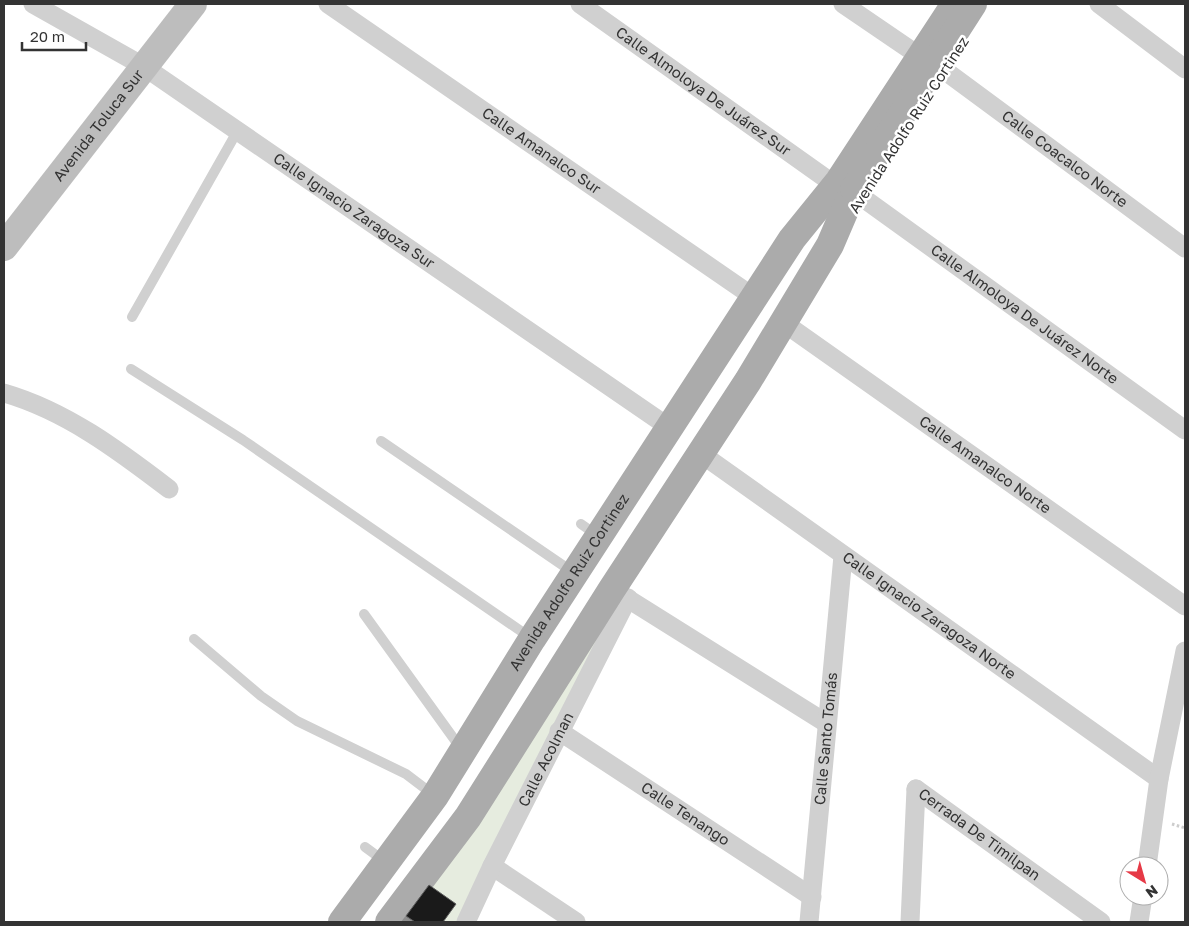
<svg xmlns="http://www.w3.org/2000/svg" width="1189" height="926" font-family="'Golos Text',sans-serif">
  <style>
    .park { fill: #e6ecdf }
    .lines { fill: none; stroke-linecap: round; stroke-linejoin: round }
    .path { stroke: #cdcdcd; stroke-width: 3; stroke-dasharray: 2.5 2.5; stroke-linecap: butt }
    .lane { stroke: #d0d0d0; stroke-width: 10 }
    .street { stroke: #d0d0d0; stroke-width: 19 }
    .secondary { stroke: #bdbdbd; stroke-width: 28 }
    .primary { stroke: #ababab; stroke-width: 28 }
    .primary-bridge { stroke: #ababab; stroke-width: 28 }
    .wall { fill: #8c8c8c }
    .building { fill: #1a1a1a; stroke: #5f5f5f }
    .labels { text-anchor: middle; stroke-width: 5; stroke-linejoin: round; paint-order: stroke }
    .street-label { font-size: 15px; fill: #333; stroke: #fff }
  </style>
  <rect width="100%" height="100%" fill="#fff"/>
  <path class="park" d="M612,589L628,598L466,922H389Z"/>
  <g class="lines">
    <path class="path" d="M1172,824L1185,828"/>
    <path class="lane" d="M132,317L238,130
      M131,369L243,440L531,638
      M381,441L574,573
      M581,524L598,536
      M364,614L462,750
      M194,639L261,696L297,721L406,774L435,796
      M365,847L384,861"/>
    <g class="street">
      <path id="s1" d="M33,4L143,66L670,428"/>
      <path id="s2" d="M328,4L755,298"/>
      <path id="s3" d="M580,4L828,180"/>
      <path d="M843,4L912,51"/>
      <path d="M1099,4L1185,69"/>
      <path id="s4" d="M944,70L1185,248"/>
      <path id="s5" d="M863,198L1185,430"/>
      <path id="s6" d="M784,323L1185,606"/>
      <path d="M4,393C66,411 118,450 169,489"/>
      <path id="s7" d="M700,453L1159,779"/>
      <path d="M617,592L826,723"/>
      <path id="s8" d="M559,731L812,897"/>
      <path id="s9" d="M916,789L1101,922"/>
      <path d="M492,866L576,922"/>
      <path d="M1147,866L1159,779L1185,651"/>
      <path id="s10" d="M466,922L492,866L628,598"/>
      <path id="s11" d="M809,922L843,556"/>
      <path d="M910,922L916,789"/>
      <path d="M1139,922L1143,896"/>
    </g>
    <path class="secondary" id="s12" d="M4,247L193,4"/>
    <g class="primary">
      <path id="s13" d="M342,922L435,796L532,639L792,239L839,181L955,4"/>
      <path d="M389,922L468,817L612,589L748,381L830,245L854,189"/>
    </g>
    <path class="primary-bridge" d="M854,189L973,4"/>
  </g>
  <path class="wall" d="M429,885L443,922H401Z"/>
  <path class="building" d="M429,885L456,904L443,922H415L406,916Z"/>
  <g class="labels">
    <g class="street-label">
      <text dy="5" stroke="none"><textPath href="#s3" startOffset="151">Calle Almoloya De Juárez Sur</textPath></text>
      <text dy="5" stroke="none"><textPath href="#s12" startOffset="154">Avenida Toluca Sur</textPath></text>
      <text transform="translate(909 125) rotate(-57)" y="5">Avenida Adolfo Ruiz Cortinez</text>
      <text dy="5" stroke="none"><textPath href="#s2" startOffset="259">Calle Amanalco Sur</textPath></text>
      <text dy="5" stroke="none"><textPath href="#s4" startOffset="150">Calle Coacalco Norte</textPath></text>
      <text dy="5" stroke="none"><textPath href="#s1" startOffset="382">Calle Ignacio Zaragoza Sur</textPath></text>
      <text dy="5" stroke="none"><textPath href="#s5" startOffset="199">Calle Almoloya De Juárez Norte</textPath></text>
      <text dy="5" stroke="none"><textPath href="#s6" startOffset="246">Calle Amanalco Norte</textPath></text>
      <text dy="5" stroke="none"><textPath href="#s13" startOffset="409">Avenida Adolfo Ruiz Cortinez</textPath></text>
      <text dy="5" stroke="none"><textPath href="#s7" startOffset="281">Calle Ignacio Zaragoza Norte</textPath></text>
      <text dy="5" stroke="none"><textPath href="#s11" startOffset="184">Calle Santo Tomás</textPath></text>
      <text dy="5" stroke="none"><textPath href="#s10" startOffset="181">Calle Acolman</textPath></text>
      <text dy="5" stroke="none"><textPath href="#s8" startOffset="151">Calle Tenango</textPath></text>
      <text dy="5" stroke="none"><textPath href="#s9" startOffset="78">Cerrada De Timilpan</textPath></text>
    </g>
  </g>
  <rect width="1189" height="926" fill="none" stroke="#333333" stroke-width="10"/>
  <g transform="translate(1144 881) rotate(143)"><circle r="24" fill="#ffffff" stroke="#adadad"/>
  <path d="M0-4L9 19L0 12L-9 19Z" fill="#e63946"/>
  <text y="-8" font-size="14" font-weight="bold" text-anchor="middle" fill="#333333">N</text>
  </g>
  <path d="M22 42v8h64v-8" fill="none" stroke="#333333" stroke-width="2.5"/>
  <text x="30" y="42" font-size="15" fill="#333333" stroke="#ffffff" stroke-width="4" paint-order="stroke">20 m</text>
</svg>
